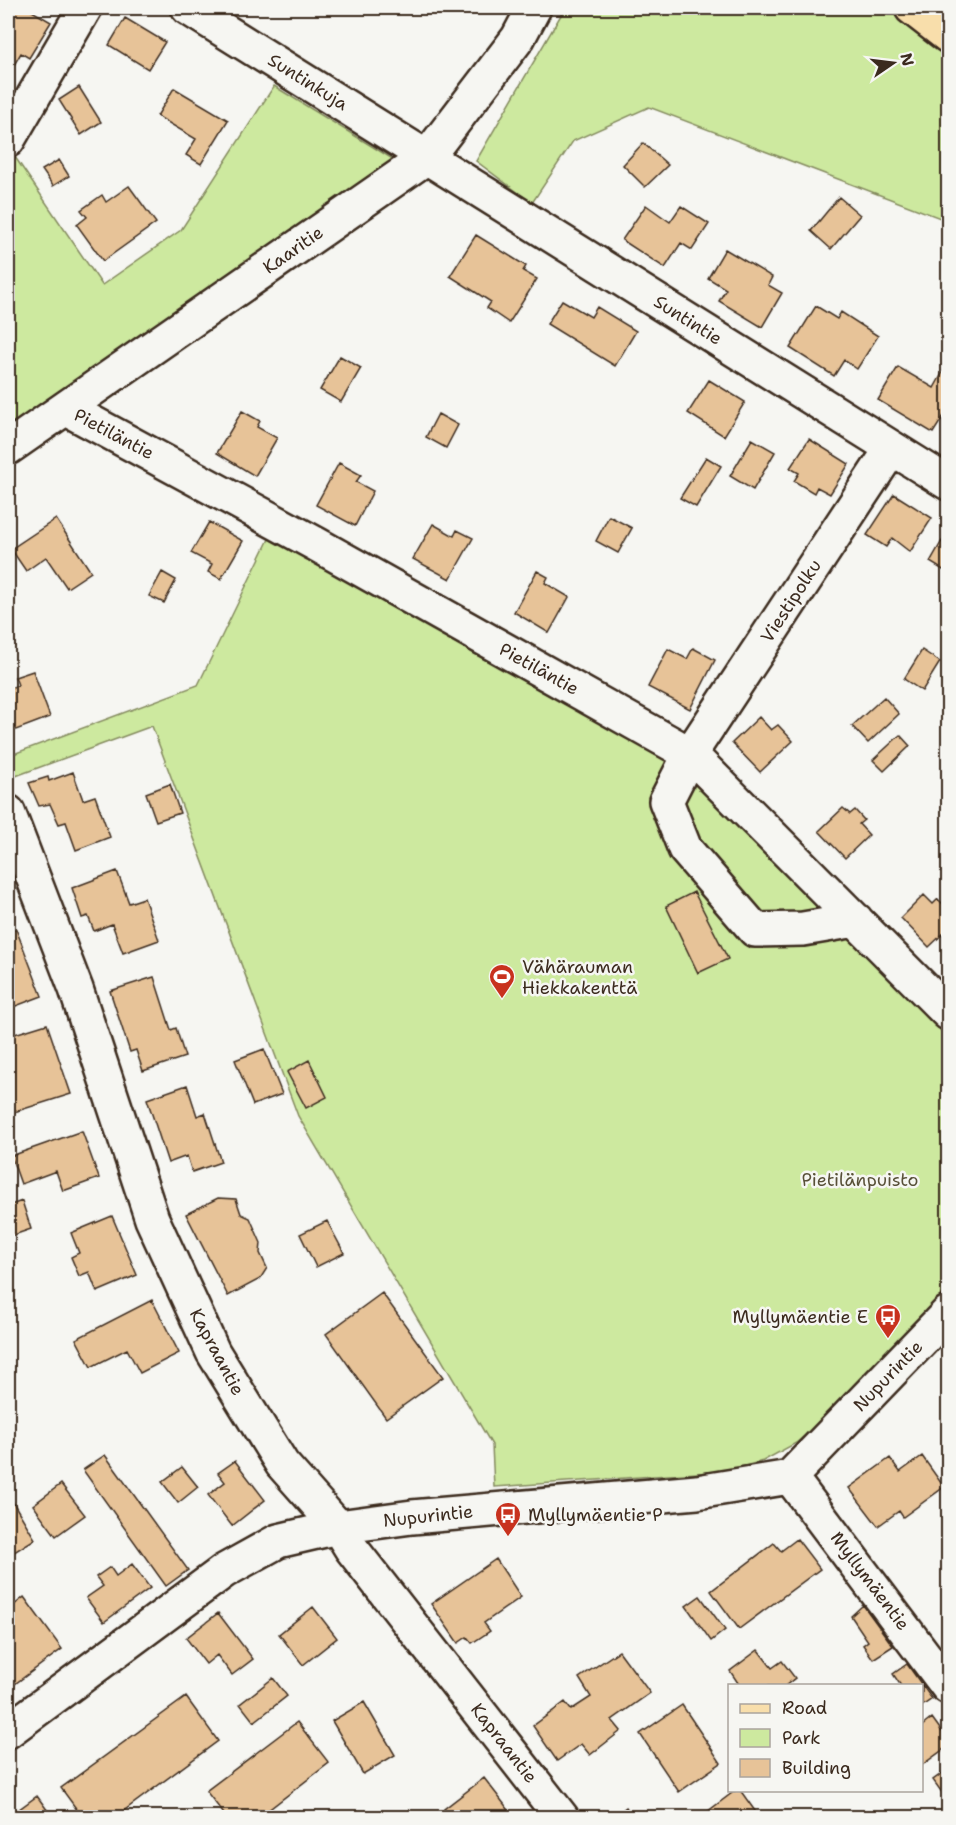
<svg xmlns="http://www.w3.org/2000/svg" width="956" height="1825" font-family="'Shantell Sans',sans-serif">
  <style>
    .green { fill: #cde99f; stroke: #848a5e; stroke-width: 1.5 }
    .building { fill: #e7c398; stroke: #3b2a1e; stroke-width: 1.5 }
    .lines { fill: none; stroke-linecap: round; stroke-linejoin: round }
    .minor-casing { stroke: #3b2a1e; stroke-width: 38 }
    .major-casing { stroke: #3b2a1e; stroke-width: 38 }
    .minor { stroke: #f6f6f2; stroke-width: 33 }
    .major { stroke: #f8deab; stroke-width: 33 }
    .labels { text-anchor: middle; stroke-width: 5; stroke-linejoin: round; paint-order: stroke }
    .street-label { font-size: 18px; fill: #3b2a1e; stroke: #f6f6f2 }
    .poi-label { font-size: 18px; fill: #3b2a1e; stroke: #f6f6f2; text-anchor: start }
    .park-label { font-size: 18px; fill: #585038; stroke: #f6f6f2 }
  </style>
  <rect width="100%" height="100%" fill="#f6f6f2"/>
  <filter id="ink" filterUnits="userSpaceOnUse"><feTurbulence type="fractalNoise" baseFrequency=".0167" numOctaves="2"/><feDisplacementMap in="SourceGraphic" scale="12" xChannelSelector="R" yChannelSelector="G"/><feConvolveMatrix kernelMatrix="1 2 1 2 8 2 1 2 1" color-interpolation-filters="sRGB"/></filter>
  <g filter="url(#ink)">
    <path class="green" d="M565,8H921L948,24V221L649,107L573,141L532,203L476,161Z
      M274,86L409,169L8,444V164L15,157L102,285L181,230Z
      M270,537L685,769L948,1038V1288L824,1419L796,1443L763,1461L727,1471L494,1487L492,1445L298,1116L152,726L13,777L8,764V756L198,685Z"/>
    <path class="building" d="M8,8H27L51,22L29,58L21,53L8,75Z
      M125,18L165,42L148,69L109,45Z
      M79,87L101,122L81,135L59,100Z
      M174,88L228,120L201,164L186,155L196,139L157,116Z
      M643,143L668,165L645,187L623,165Z
      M59,160L69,176L53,186L42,170Z
      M129,186L156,223L103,261L77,225L87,217L81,210L102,195L106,202Z
      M839,197L860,215L831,249L811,231Z
      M646,205L670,222L681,206L709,224L692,250L681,243L665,268L622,240Z
      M476,235L526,266L523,271L537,279L509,323L487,308L491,302L450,276Z
      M725,249L772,277L768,285L782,293L762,327L719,301L726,289L708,278Z
      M562,300L591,317L597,307L636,331L615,366L547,324Z
      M816,306L837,319L841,312L878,336L857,369L844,360L834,376L790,348Z
      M340,356L361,368L341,402L320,390Z
      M948,363V412L947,411L933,433L878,400L898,367L934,388Z
      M709,380L745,402L724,436L688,413Z
      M242,411L260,421L257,427L277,438L255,476L217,453Z
      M438,414L458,425L446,448L426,437Z
      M752,439L775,452L753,490L730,476Z
      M809,439L849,464L830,494L817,487L814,493L794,481L799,473L790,468Z
      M706,457L721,466L696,507L680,498Z
      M339,463L361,475L356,482L373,491L355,526L316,505Z
      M894,494L932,518L910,552L892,538L886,547L867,535Z
      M609,516L632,528L618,553L596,541Z
      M56,519L91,572L67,588L46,557L26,571L11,549Z
      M209,522L243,541L221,579L208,572L212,564L191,553Z
      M433,524L454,536L457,530L473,538L450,579L413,559Z
      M942,541L948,544V573L930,562Z
      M537,571L548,577L545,583L569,597L549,633L514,612Z
      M162,572L176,580L164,603L149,596Z
      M693,648L715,660L690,709L648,687L668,649L687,659Z
      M922,650L940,662L922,691L904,679Z
      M33,671L50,717L8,733V689L18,685L15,677Z
      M884,697L899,714L868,743L852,726Z
      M759,717L771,730L778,725L793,741L760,772L732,743Z
      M900,735L910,746L884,771L873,760Z
      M73,772L83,800L95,796L110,837L76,850L66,822L59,824L50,804L39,806L29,783L48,777L49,781Z
      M170,784L180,813L156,821L146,793Z
      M843,808L850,814L855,810L864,820L859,824L869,835L845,858L819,831Z
      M117,871L129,903L144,898L159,940L123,953L112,924L94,931L88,916L82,918L72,888Z
      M694,892L728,959L698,973L666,906Z
      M924,895L933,904L938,899L948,909V913L945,917L948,920V929L929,947L901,918Z
      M16,929L42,996L8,1009V932Z
      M154,977L171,1030L176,1028L185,1057L143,1071L136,1050L130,1052L110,991Z
      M47,1024L71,1094L8,1114V1036Z
      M264,1049L282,1094L253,1105L235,1060Z
      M309,1060L327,1097L306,1108L287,1072Z
      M187,1085L197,1116L205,1113L221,1162L192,1172L187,1156L168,1163L147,1099Z
      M82,1131L99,1178L63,1191L56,1171L21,1184L11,1156Z
      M218,1198L236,1199L241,1214L250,1218L261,1243L260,1253L267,1268L260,1279L228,1296L186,1214Z
      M22,1201L31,1229L8,1237V1206Z
      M112,1216L137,1275L97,1292L89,1272L79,1276L71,1257L79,1253L71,1233Z
      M327,1221L344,1253L316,1267L300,1234Z
      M382,1293L443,1377L386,1418L326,1334Z
      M152,1300L179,1353L140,1373L127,1349L91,1367L76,1339Z
      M105,1455L188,1570L166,1586L83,1470Z
      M922,1456L944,1487L903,1517L899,1511L878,1526L849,1488L890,1458L900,1472Z
      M235,1461L265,1500L232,1526L208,1495L225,1482L218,1473Z
      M182,1467L198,1487L178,1503L162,1482Z
      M61,1484L85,1515L56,1536L33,1505Z
      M8,1494L35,1539L8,1556Z
      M797,1539L820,1569L739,1629L711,1591L774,1543L781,1551Z
      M496,1559L521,1597L484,1623L490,1631L472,1643L467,1637L458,1643L431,1604Z
      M132,1564L150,1588L104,1622L86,1598L103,1586L96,1577L110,1567L116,1576Z
      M700,1596L725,1630L711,1641L686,1606Z
      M24,1597L62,1649L8,1689V1610Z
      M863,1605L893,1646L873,1659L863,1645L868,1641L851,1616Z
      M313,1607L337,1638L303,1665L279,1634Z
      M218,1613L253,1659L232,1675L217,1655L206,1664L186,1638Z
      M758,1650L772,1668L782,1661L795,1678L785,1686H740L730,1671Z
      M619,1651L650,1693L612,1720L621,1731L590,1755L581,1744L557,1761L533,1726L565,1702L571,1710L591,1697L579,1678Z
      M907,1664L932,1699L922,1706V1686H901L893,1674Z
      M273,1678L287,1696L254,1722L240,1704Z
      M186,1697L218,1741L114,1818H83L61,1788Z
      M364,1702L395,1755L363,1774L332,1721Z
      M682,1705L721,1763L679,1792L640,1734Z
      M932,1718L948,1740V1746L922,1765V1726Z
      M297,1722L329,1763L258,1818H227L206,1791Z
      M948,1769V1801L933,1780Z
      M484,1778L515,1818H451L444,1809Z
      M736,1790H740L760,1818H699Z
      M37,1796L53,1818H24L18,1810Z
      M626,1807L633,1818H612Z"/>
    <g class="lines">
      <defs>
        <path id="minor" d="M188,8L948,483
          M8,140L85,8
          M67,409L316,544L690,754L948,1013
          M8,448L427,157L518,38L534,8
          M8,812L76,989L152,1219L213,1352L282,1464L338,1527L351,1548L562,1818
          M856,920L803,929L755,930L685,849L666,801L690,754L892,448
          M790,1477L948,1687
          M8,1731L224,1571L278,1541L338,1527L412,1517L697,1492L790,1477L948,1313"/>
        <path id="major" d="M912,8L948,36"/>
      </defs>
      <use href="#minor" class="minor-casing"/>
      <use href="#major" class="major-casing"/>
      <use href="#minor" class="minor"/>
      <use href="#major" class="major"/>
    </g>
  </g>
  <defs>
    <symbol id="stadium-pin" viewBox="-11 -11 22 30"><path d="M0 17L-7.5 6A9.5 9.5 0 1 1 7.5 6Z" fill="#c8321e" stroke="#f6f6f2"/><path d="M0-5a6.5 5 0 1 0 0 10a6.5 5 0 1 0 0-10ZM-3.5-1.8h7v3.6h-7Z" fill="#fff"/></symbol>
    <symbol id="bus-pin" viewBox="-11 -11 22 30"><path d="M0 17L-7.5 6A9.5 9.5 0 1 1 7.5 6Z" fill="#c8321e" stroke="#f6f6f2"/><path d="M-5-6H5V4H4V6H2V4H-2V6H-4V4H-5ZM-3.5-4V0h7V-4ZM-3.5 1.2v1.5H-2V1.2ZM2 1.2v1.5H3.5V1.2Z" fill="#fff"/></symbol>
  </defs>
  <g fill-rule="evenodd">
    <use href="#stadium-pin" x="487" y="962" width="30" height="40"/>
    <use href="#bus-pin" x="873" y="1302" width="30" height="40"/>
    <use href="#bus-pin" x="493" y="1500" width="30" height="40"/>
  </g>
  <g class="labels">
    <g class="street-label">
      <text transform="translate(308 82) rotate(32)" y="6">Suntinkuja</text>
      <text transform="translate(293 250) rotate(-35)" y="6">Kaaritie</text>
      <text transform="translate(688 320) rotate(32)" y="6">Suntintie</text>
      <text transform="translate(114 434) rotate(28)" y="6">Pietiläntie</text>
      <text transform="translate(791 601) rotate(-57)" y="6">Viestipolku</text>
      <text transform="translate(539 669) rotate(29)" y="6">Pietiläntie</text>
      <text transform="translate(217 1352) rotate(62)" y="6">Kapraantie</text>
      <text transform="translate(888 1376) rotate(-46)" y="6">Nupurintie</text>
      <text transform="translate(428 1516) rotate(-6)" y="6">Nupurintie</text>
      <text transform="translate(870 1581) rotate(53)" y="6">Myllymäentie</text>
      <text transform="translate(504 1743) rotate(52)" y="6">Kapraantie</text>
    </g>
    <g class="poi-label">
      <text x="522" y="973">Vähärauman<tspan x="522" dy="21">Hiekkakenttä</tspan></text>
      <text x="868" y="1323" text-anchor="end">Myllymäentie E</text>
      <text x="528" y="1521">Myllymäentie P</text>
    </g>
    <g class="park-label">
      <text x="860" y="1186">Pietilänpuisto</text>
    </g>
  </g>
  <rect width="956" height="1825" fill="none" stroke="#f6f6f2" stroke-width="30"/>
  <rect x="15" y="15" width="926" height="1795" fill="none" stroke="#3b2a1e" stroke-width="2" filter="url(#ink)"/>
  <rect x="728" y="1684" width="195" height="108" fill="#f6f6f2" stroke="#aba49d" stroke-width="1.5"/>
  <rect x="740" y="1704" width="30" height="9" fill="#f8deab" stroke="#aba49d" stroke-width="1.5"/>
  <text x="782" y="1714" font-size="18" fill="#3b2a1e">Road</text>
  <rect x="740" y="1729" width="30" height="18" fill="#cde99f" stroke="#aba49d" stroke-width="1.5"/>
  <text x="782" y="1744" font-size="18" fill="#3b2a1e">Park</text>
  <rect x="740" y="1759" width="30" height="18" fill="#e7c398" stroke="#aba49d" stroke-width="1.5"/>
  <text x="782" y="1774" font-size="18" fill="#3b2a1e">Building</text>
  <g transform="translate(893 63) rotate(76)" stroke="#f6f6f2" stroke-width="4.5" paint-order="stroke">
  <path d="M0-4.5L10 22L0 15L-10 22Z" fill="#3b2a1e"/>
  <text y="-9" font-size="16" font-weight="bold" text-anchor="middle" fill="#3b2a1e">N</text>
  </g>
</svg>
